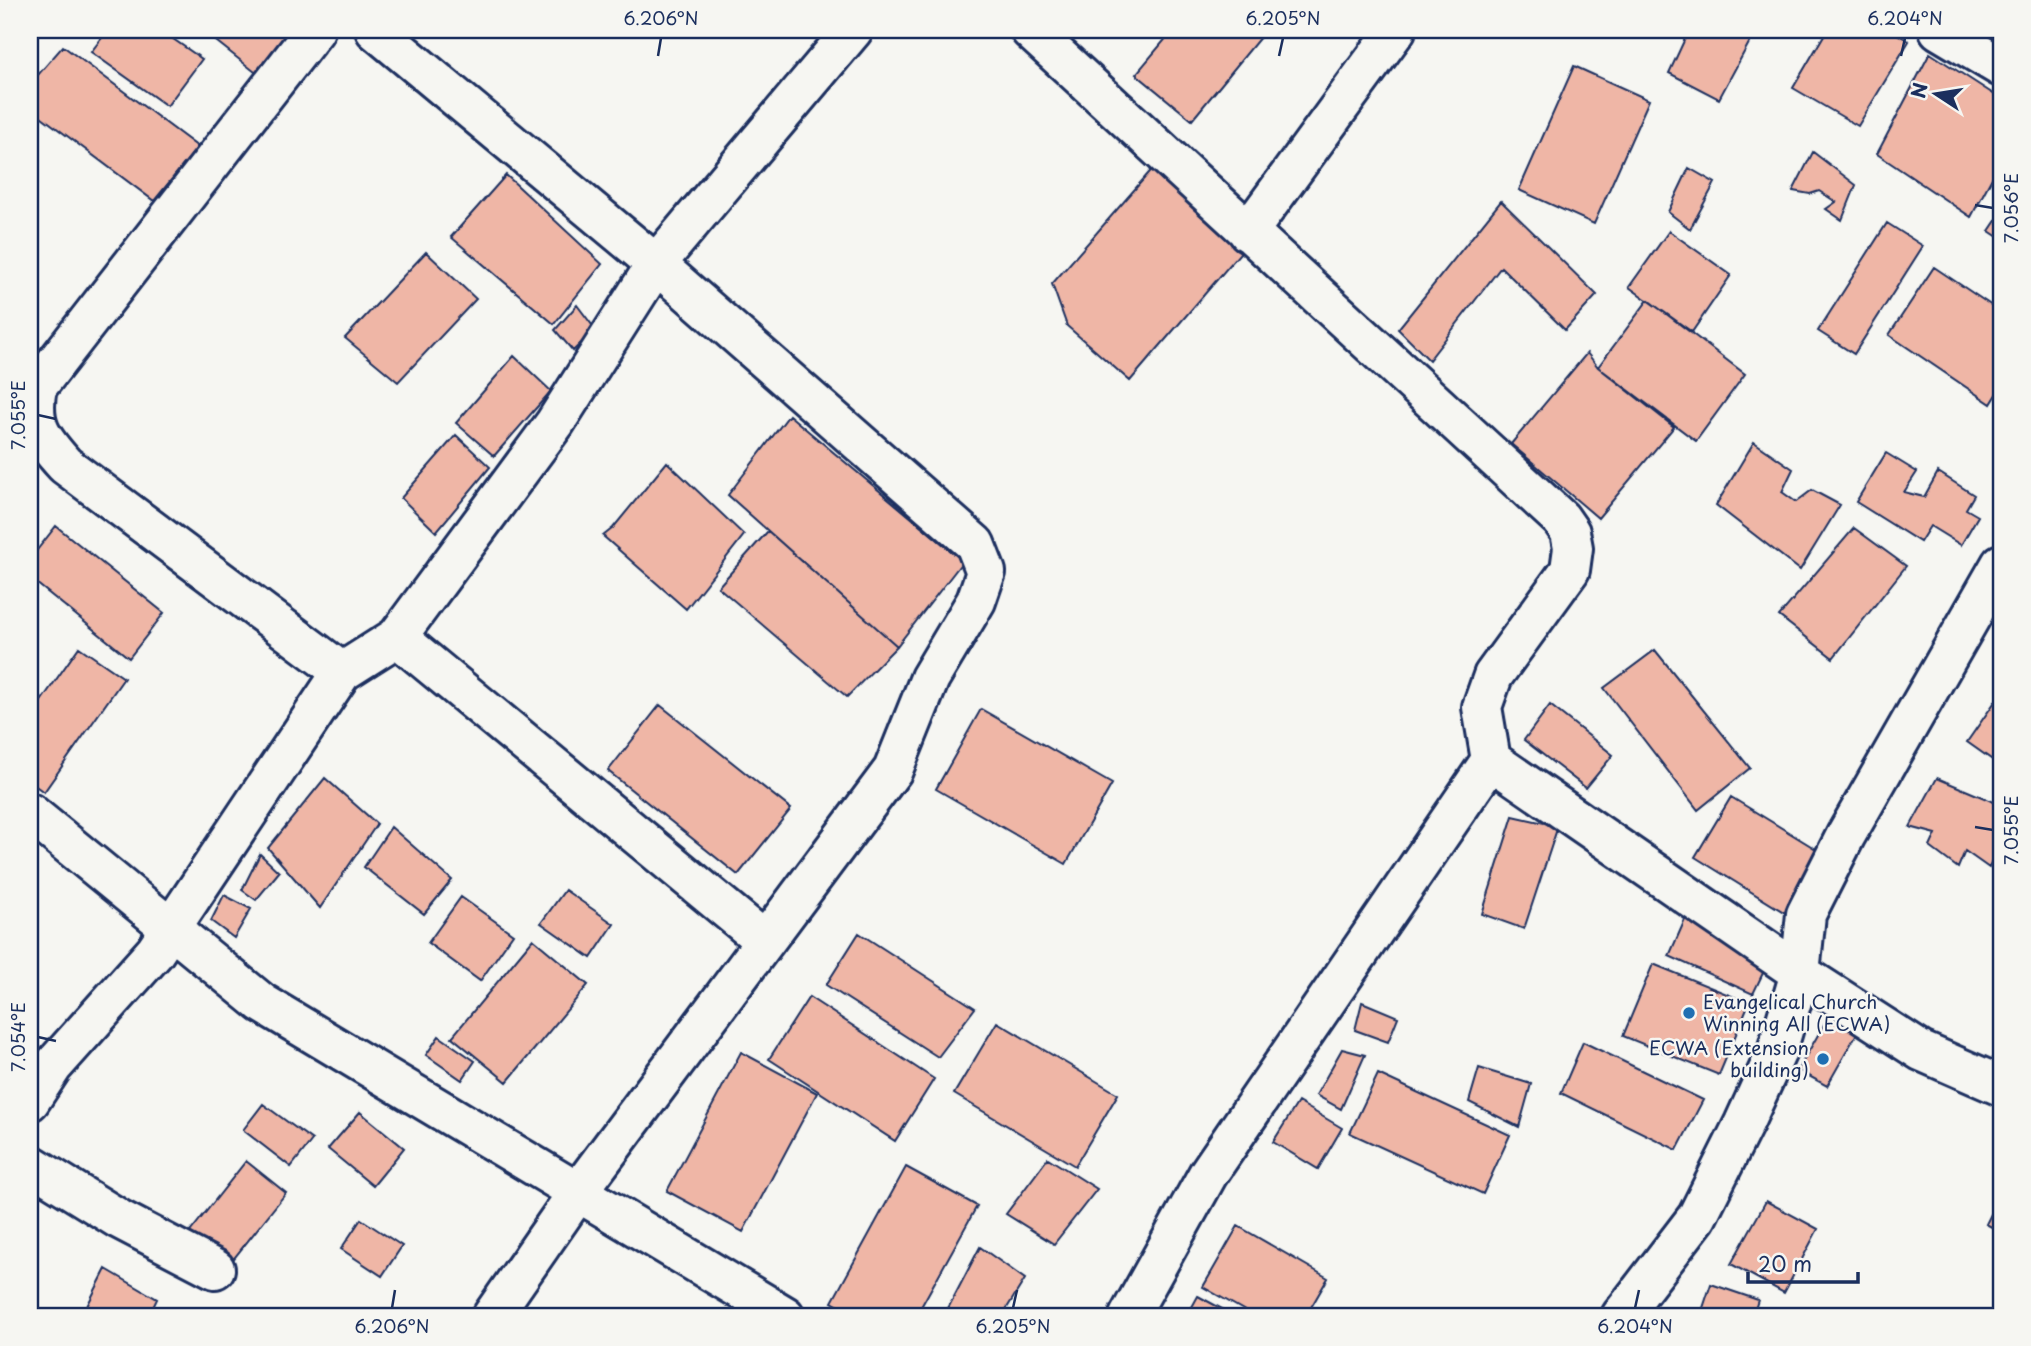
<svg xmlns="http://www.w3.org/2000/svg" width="2031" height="1346" font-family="'Playpen Sans',sans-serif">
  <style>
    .building { fill: #efb6a6; stroke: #1b2f5e; stroke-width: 2 }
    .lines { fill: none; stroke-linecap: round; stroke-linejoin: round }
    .minor-casing { stroke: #1b2f5e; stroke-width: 44 }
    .minor { stroke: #f6f6f2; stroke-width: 38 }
    .ticks { fill: none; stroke: #1b2f5e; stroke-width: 2.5 }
    .poi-dot { fill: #1f6fb2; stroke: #f6f6f2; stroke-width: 2.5 }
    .labels { text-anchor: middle; stroke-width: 5; stroke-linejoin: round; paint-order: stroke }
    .poi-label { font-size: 19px; fill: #1b2f5e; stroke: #f6f6f2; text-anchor: start }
    .neatline { fill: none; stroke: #1b2f5e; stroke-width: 2.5 }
    .ticks-label { font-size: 18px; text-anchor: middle; fill: #1b2f5e }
  </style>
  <rect width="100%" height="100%" fill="#f6f6f2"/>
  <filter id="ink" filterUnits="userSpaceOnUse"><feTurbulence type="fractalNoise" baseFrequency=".0143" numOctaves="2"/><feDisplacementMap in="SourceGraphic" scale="14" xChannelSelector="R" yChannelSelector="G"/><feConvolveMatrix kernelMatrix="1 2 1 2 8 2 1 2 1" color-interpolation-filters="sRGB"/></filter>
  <g filter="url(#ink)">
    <path class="building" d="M108,30H160L202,59L167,106L91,52Z
      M202,30H302L260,76Z
      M1173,30H1266L1192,120L1136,74Z
      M1689,30H1756L1719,99L1669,73Z
      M1827,30H1890L1909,41L1858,126L1793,88Z
      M63,46L198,147L154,201L30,108V84Z
      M1930,53L2001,99V161L1971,217L1877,154Z
      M1574,66L1649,100L1594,224L1519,190Z
      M1813,152L1856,185L1842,220L1826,209L1836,202L1819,191L1810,194L1793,191Z
      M1155,166L1246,246L1130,381L1067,326L1052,284Z
      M1689,168L1715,183L1690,229L1668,212Z
      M506,175L602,264L554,324L451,237Z
      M1501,201L1597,295L1565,330L1501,267L1429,360L1398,329Z
      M2001,213V239L1989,231Z
      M1887,223L1923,246L1854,354L1818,331Z
      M1669,231L1731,275L1692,332L1629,287Z
      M426,252L476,299L398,382L345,338Z
      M1934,267L2001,312V388L1991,404L1889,335Z
      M1648,300L1745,374L1696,441L1598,367Z
      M577,305L595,329L573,351L555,330Z
      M1587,353L1598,367L1674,427L1598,518L1511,444Z
      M514,356L551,391L494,456L456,423Z
      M789,415L963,561L897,646L728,495Z
      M456,435L490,467L436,532L401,498Z
      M1754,442L1793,469L1782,492L1796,502L1812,490L1840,505L1800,570L1716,505Z
      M1886,453L1917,472L1904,492L1924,497L1938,472L1974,495L1966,509L1978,516L1961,545L1930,526L1920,542L1856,502Z
      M667,462L744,535L686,609L603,536L613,528Z
      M56,526L164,613L129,658L30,578V559Z
      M1854,528L1906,566L1833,658L1779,616Z
      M768,531L897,646L847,697L718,587Z
      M79,647L124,678L44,792L30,782V717Z
      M1655,650L1750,768L1698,810L1604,688Z
      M2001,693V766L1967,742Z
      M660,705L791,809L738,875L608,771Z
      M1550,705L1613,755L1586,788L1524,740Z
      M981,709L1112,784L1066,864L936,789Z
      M325,778L377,824L320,908L268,848Z
      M1937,778L2001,805V841L1989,868L1965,851L1958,868L1930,847L1936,834L1910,827Z
      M1731,797L1824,854L1787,914L1695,857Z
      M1513,816L1558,826L1524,929L1482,914Z
      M391,827L452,880L424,914L364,867Z
      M260,854L279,872L256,900L242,890Z
      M565,890L614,924L591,958L541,923Z
      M224,895L251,909L234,938L211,921Z
      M461,897L513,934L480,981L428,943Z
      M1687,915L1772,954L1753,994L1669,956Z
      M859,933L975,1008L938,1057L826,985Z
      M533,939L588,985L507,1082L452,1037Z
      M1653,964L1749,1003L1719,1075L1623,1036Z
      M809,997L934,1079L895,1141L769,1059Z
      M1362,1002L1398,1017L1388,1042L1355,1030Z
      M1831,1012L1860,1028L1827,1086L1798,1070Z
      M997,1022L1118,1094L1075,1166L954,1094Z
      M439,1036L475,1061L462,1080L426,1055Z
      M1583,1042L1703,1100L1677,1150L1561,1093Z
      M1342,1049L1365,1055L1341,1109L1316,1095Z
      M741,1052L817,1093L743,1232L667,1191Z
      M1479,1068L1531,1084L1519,1127L1469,1102Z
      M1378,1074L1510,1135L1483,1194L1350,1133Z
      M1298,1102L1342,1128L1318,1169L1273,1142Z
      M263,1104L312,1140L291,1167L243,1130Z
      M360,1112L404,1148L373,1186L328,1149Z
      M1048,1158L1097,1189L1054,1244L1006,1214Z
      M246,1161L286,1193L227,1267L187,1236Z
      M906,1167L977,1206L916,1316H857L832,1302Z
      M2001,1194V1232L1986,1224Z
      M1766,1201L1818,1229L1784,1293L1731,1264Z
      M361,1219L402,1246L382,1276L341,1249Z
      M1238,1226L1328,1278L1306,1316H1254L1203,1287Z
      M980,1247L1025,1279L1002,1316H944Z
      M106,1269L157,1299L149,1316H82Z
      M1711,1284L1758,1300L1753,1316H1709L1702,1311Z
      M1198,1296L1235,1316H1187Z"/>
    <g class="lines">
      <defs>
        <path id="minor" d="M315,30L37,387C30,425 41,438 65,465L342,672
          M375,30L656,264L975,544L986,572L976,601L930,678L893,770L578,1192L492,1316
          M1030,30L1561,519L1570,532L1573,548L1570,570L1493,676L1482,707L1491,760L1208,1174L1129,1316
          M1939,30L2001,67
          M1248,232L1396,30
          M397,637L765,941
          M1491,760L1800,973L1921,1051L2001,1086
          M30,813L262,1003L785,1316
          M30,1101L53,1066L155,952L342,672L397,637L555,423L656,264L853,30
          M30,1164L119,1219L215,1269
          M1621,1316L1697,1217L1744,1123L1777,1051L1800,973L1806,914L1846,835L2001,564"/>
      </defs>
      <use href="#minor" class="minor-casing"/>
      <use href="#minor" class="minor"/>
    </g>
  </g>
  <path class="ticks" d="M658,56L661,38M1279,56L1283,38M1901,56L1905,38M1975,205L1993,208M38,415L56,419M1975,827L1993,830M38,1037L56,1041M392,1308L395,1290M1013,1308L1017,1290M1635,1308L1639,1290"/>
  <g class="poi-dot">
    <circle cx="1689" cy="1013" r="7"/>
    <circle cx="1823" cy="1059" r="7"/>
  </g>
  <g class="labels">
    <g class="poi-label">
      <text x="1703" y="1009">Evangelical Church<tspan x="1703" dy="22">Winning All (ECWA)</tspan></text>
      <text x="1809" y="1055" text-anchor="end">ECWA (Extension<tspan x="1809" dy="22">building)</tspan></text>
    </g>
  </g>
  <rect width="2031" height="1346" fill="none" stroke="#f6f6f2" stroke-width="77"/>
  <g transform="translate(1936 94) rotate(282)" stroke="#f6f6f2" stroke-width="5" paint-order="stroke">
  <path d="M0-5L12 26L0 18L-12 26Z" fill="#1b2f5e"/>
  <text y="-10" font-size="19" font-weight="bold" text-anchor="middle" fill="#1b2f5e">N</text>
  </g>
  <path d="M1748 1272v10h110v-10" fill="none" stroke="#1b2f5e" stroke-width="3.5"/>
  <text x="1758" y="1272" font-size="21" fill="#1b2f5e" stroke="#f6f6f2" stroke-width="5" paint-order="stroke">20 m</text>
  <rect x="38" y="38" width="1955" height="1270" class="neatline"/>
  <g class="ticks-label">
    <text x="661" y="25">6.206°N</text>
    <text x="1283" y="25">6.205°N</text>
    <text x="1905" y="25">6.204°N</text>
    <text transform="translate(2012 208) rotate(-90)" y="6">7.056°E</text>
    <text transform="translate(19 415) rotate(-90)" y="6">7.055°E</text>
    <text transform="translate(2012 830) rotate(-90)" y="6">7.055°E</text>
    <text transform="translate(19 1037) rotate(-90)" y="6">7.054°E</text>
    <text x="392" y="1333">6.206°N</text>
    <text x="1013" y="1333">6.205°N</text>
    <text x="1635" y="1333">6.204°N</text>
  </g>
</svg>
